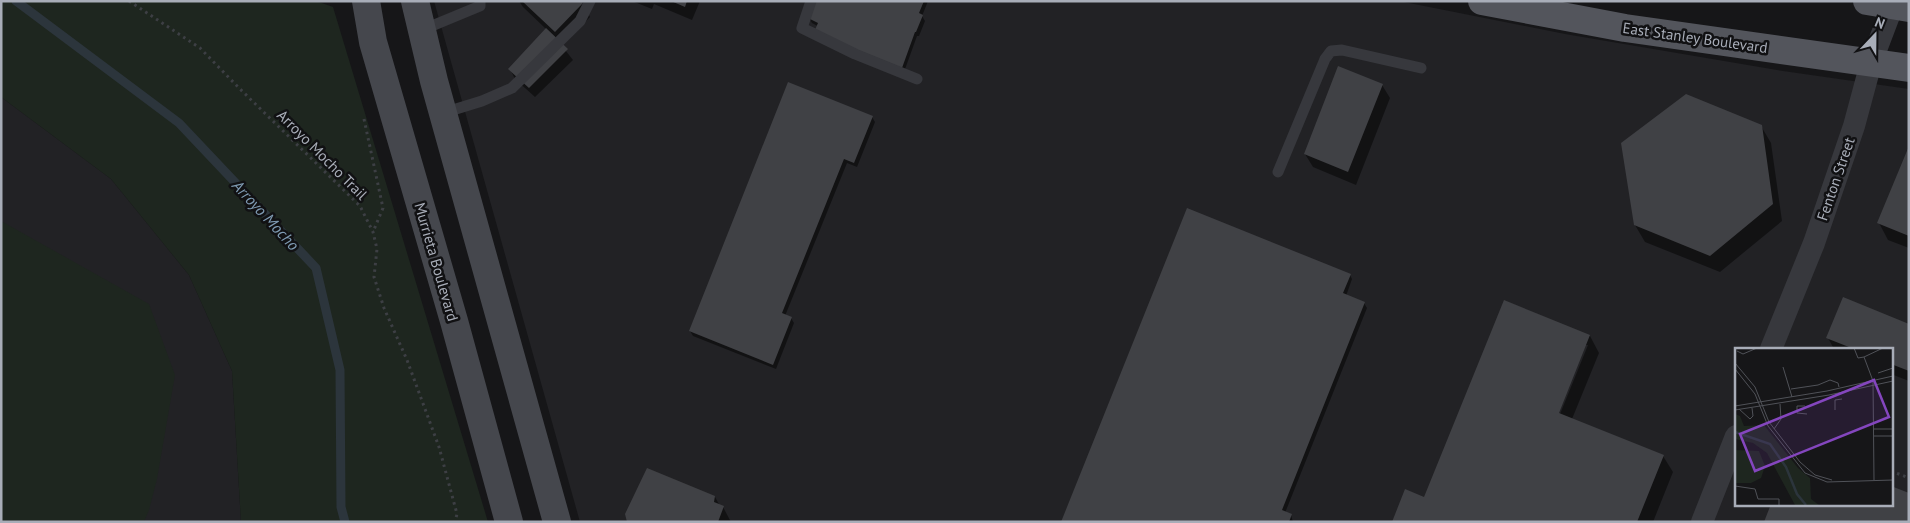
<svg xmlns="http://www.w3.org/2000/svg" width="1910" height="523" font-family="'PT Sans',sans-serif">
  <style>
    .built { fill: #222225; fill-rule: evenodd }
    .green { fill: #1e261f }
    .shadow { fill: #0007; fill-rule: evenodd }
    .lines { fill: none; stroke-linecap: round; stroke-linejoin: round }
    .stream { stroke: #2c353c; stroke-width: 9 }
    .building { fill: #404145 }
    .path { stroke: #3d3f44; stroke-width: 3; stroke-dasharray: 2.5 4; stroke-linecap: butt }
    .service { stroke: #37383d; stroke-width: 11 }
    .minor { stroke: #37383d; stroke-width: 22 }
    .secondary { stroke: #45474d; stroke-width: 28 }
    .primary { stroke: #53555c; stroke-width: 28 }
    .labels { text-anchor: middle; stroke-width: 5; stroke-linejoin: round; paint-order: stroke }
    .street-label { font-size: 15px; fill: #a8adb8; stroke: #111113 }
    .water-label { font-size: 16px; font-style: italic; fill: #7f9bb3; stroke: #111113 }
    .inset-river { fill: none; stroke: #2c353c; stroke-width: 2.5 }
    .inset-road { fill: none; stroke: #505258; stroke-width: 1 }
    .view { fill: #8446be; fill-opacity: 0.15; stroke: #8446be; stroke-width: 2.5 }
    .inset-edge { fill: none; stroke: #a8adb8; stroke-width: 2.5 }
  </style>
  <rect width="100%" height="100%" fill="#161618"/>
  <path class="built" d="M434,1H1399L1565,34L1783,71L1909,89V522H580ZM1736,349H1891V504H1736Z
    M1,97L111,179L189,275L232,371L241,522H1Z"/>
  <path class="green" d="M1,1H316L333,7L488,522H241L232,371L189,275L111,179L1,97Z
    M1,221L149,304L175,375L157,479L149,510L144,522H1Z"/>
  <path class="shadow" d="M519,1H588L584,6L590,17L562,46L573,60L535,97L515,79L510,69L546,29L523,7Z
    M632,1H700L692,20L654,4L652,9Z
    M816,1H928L922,16L925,21L919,36H917L904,72L812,23L809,18Z
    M1382,85L1390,98L1356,185L1313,167L1305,154Z
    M872,117L875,122L857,167L847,163L785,316L791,318L794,323L776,369L693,336L690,331Z
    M1761,126L1771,143L1782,221L1720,272L1645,242L1635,225Z
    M1909,149V248L1888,240L1879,223Z
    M1350,275L1352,279L1346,296L1364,303L1367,308L1285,513L1291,515L1293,522H1063Z
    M1505,301L1590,336L1599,353L1572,419L1663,456L1673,472L1653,522H1393L1425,499ZM1585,345H1588L1558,419L1556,418Z
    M1909,325V381L1891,374V349H1834L1828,338Z
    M715,497L720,506L723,507L731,522H629Z"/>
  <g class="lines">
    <path class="stream" d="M16,1L179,123L316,268L340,370L341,507L345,522"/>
  </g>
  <path class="building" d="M522,1H582L583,3L555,32Z
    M671,1H687L685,7Z
    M815,1H924L919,13L923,15L916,32H915L902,68L814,32L818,23L808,18Z
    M546,28L568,49L529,88L508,69Z
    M1338,66L1383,84L1348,172L1304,154Z
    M788,82L873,116L854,163L844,159L782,313L792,317L773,365L689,331Z
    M1686,94L1762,125L1773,204L1710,256L1634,225L1621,143Z
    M1909,146V236L1877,223Z
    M1187,208L1351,274L1343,293L1365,302L1282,510L1292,514L1289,522H1061Z
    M1843,297L1909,324V371L1891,364V349H1854L1826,338Z
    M1504,300L1590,335L1559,413L1664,455L1637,522H1392L1405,489L1424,497Z
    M647,468L715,496L714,502L724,506L718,522H627L625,514Z
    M1891,486L1909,493V522H1764L1771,504H1891Z"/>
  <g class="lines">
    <path class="path" d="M129,1L200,48L240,89L360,206L373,232L377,249L374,277L384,308L407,360L439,447L457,514L455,522
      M364,119L383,208L373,232
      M1891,471L1909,478"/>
    <path class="service" d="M811,1L802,28L855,54L917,79
      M422,30L480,6V1
      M443,113L482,101L512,88L580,21L590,1
      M1278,172L1325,59L1331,51L1342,50L1421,68"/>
    <path class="minor" d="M1771,349L1814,243L1854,126L1871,63L1893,5
      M1702,522L1736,436"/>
    <path class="secondary" d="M366,1L373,42L454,321L509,522
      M415,1L434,81L557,522"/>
    <path class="primary" d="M1482,1L1625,28L1909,68
      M1867,1L1909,8"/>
  </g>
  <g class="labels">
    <g class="street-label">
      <text transform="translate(1695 38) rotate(8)" y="5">East Stanley Boulevard</text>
      <text transform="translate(322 155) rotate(45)" y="5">Arroyo Mocho Trail</text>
      <text transform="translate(1836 179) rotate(-71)" y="5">Fenton Street</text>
      <text transform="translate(436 262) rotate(74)" y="5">Murrieta Boulevard</text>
    </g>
    <g class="water-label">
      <text transform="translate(266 215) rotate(47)" y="6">Arroyo Mocho</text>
    </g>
  </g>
  <g transform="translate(1735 348)">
    <rect width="158" height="158" fill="#161618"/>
    <path d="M0,66L5,68L9,78L29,77L63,120L75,130L76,151L84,157H60L32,105L18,95L0,91ZM0,102L24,103L30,118L26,130L16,135H0Z" fill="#1e261f"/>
    <path class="inset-river" d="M0,84L35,96L51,119L62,146L71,157"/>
    <path class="inset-road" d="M119,0L123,10L129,9M2,3L8,6L22,0M0,15L20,39L34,74L65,114L80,127L97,132M48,19L57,49M0,21L20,46L33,78L70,125L92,134L158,132M143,25L158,20M56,41L83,37L95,32L103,35L104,39M0,58L92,43L158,28M70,58H62V65L72,66M4,61L15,71L18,68L17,60M0,62L94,47L158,33M100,62V52L107,51M39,81L46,71L45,56M139,81H158M139,88H158M139,132L138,33L129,9L148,0M0,138L20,141L23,151H44V157"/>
    <path class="view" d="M139,32L154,69L20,123L5,86Z"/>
    <rect width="158" height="158" class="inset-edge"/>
  </g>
  <rect width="1910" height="523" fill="none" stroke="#a8adb8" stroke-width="5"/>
  <g transform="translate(1875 35) rotate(22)" stroke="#111113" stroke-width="4" paint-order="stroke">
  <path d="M0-4L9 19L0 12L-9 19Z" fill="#a8adb8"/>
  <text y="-8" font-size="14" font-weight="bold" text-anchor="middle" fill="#a8adb8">N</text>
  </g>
</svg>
